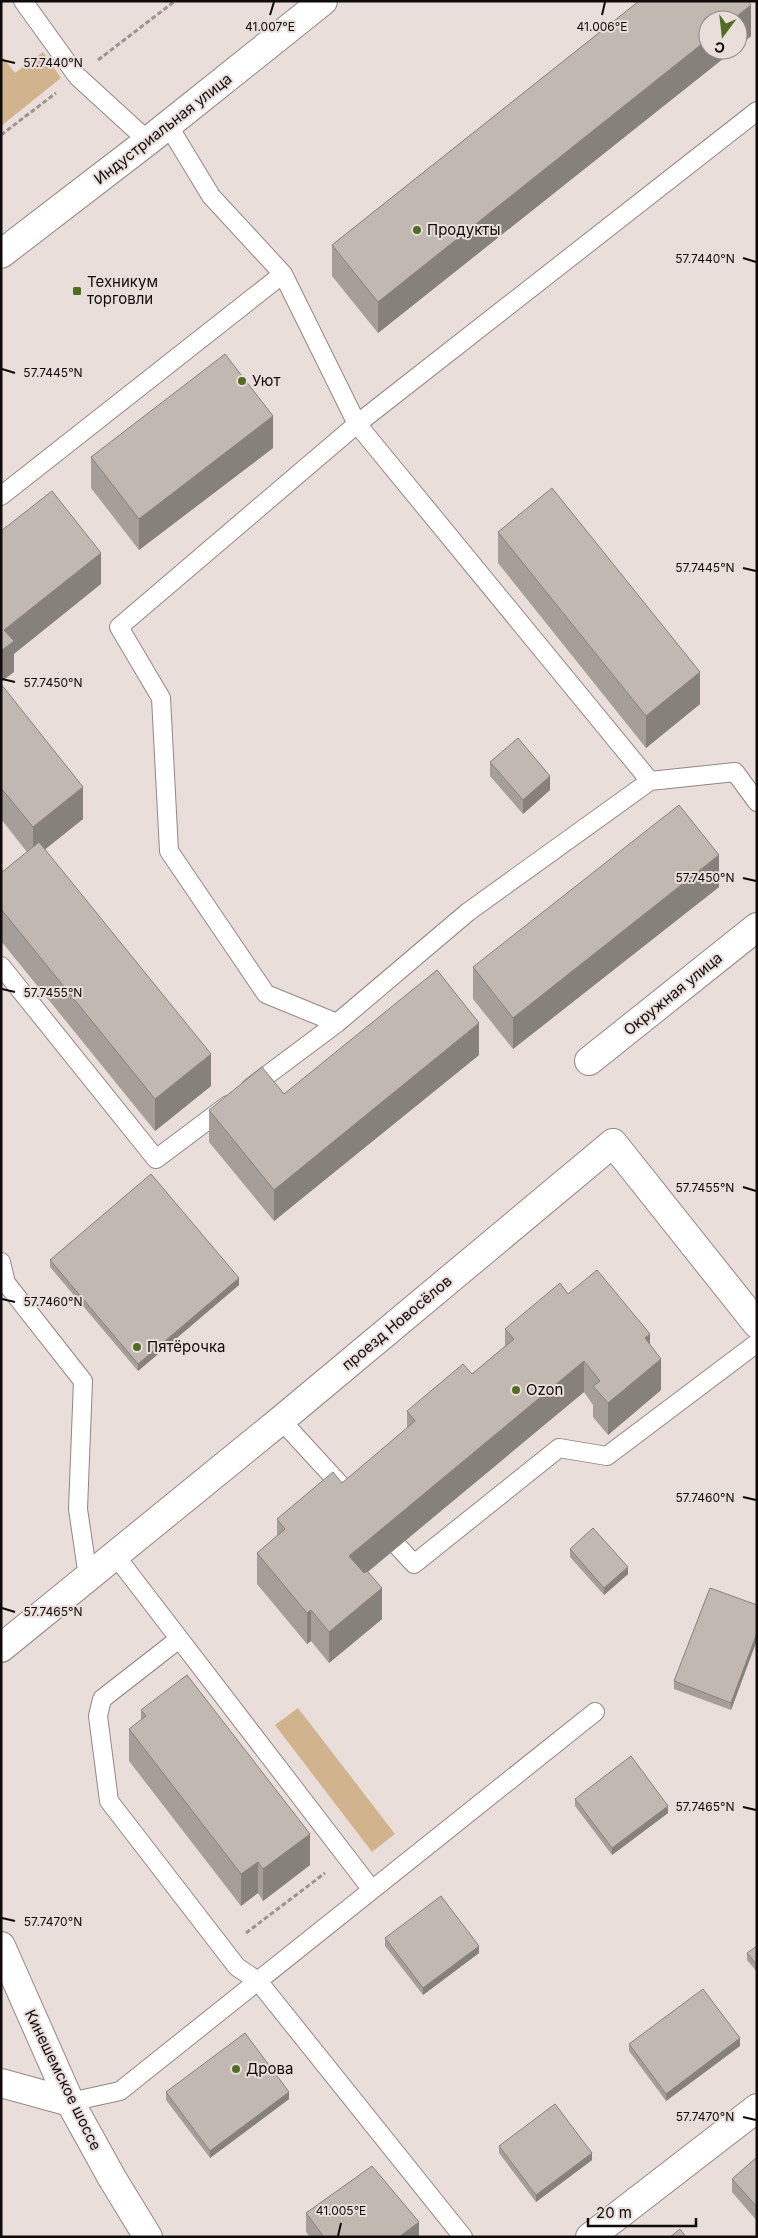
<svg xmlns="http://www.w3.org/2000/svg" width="758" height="2238" font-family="Inter,sans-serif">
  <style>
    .green { fill: #d1b48d }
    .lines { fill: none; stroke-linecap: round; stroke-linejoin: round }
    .lane-casing { stroke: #928784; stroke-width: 20 }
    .street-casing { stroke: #928784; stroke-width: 30 }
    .primary-casing { stroke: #928784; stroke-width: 30 }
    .highway-casing { stroke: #928784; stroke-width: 30 }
    .path { stroke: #9d9491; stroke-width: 3; stroke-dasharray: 5 2.5; stroke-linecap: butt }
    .lane { stroke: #fff; stroke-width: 18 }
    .street { stroke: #fff; stroke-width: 28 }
    .primary { stroke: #fff; stroke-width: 28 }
    .highway { stroke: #fff; stroke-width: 28 }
    .wall { fill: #a69e98 }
    .shaded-wall { fill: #87817c }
    .building { fill: #c1b8b1; stroke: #87817c }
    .ticks { fill: none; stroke: #0f0b0a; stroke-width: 2 }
    .poi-dot { fill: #4f6d23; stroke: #eadedb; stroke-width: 2 }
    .labels { text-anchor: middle; stroke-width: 4; stroke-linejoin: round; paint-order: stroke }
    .street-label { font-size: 15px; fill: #0f0b0a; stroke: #eadedb }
    .poi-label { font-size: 15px; fill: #0f0b0a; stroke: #eadedb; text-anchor: start }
    .ticks-label { font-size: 12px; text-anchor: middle; fill: #0f0b0a; stroke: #eadedb; stroke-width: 4; stroke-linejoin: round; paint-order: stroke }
  </style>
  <rect width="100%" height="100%" fill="#eadedb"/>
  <path class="green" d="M43,52L61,78L1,126V55L15,73Z
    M298,1708L395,1834L372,1852L275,1725Z"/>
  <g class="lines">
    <defs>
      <path id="lane" d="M23,1L77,76L148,141
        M168,125L211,196L283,274L357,424L757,111
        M357,424L650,781L468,912L337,1023L266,994L169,851L161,698L119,627Z
        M1,496L283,274
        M650,781L735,772L757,802
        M1,966L156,1159L228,1105
        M250,1088L337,1023
        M1,1262L6,1283L83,1381L78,1509L88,1577
        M281,1420L347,1492
        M382,1529L414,1564L559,1448L607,1456L757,1343
        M115,1555L372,1890
        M179,1639L102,1699L98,1716L109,1801L237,1967L258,1981L463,2237
        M70,2102L120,2091L595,1712"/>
      <path id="street" d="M589,1061L757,927
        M1,1648L281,1420L613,1143L757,1324
        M1,2083L70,2102
        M590,2237L757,2108"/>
      <path id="primary" d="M1,1946L70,2102L112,2178L148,2237"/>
      <path id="highway" d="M1,254L148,141L323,1"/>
    </defs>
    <use href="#lane" class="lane-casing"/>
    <use href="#street" class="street-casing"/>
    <use href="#primary" class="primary-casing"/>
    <use href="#highway" class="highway-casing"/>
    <path class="path" d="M98,60L175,1
      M1,135L56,93
      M246,1933L325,1873"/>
    <use href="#lane" class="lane"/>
    <use href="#street" class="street"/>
    <use href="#primary" class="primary"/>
    <use href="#highway" class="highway"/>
  </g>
  <path class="wall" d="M639,1H748L751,5V36L738,47V20H708V50H734L378,333L332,276V245Z
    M273,448L139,550L91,488V457Z
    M498,532L700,704L646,748L498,563Z
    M1,684L83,819L45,849L211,1086L155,1131L1,941V873L27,852L1,819Z
    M490,762L550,790L523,814L490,776Z
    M719,887L513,1049L473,999V967Z
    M479,1055L274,1221L209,1142V1110L284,1094Z
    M50,1260L239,1285L138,1371L50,1267Z
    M568,1294L650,1345L661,1390L608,1435L593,1417V1405L584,1392L368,1572L382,1619L329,1663L311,1641L307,1644L257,1584V1553L277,1536V1519L342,1483L407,1429V1411L472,1374L505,1346V1329Z
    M570,1549L628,1574L604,1595L570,1557Z
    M757,1605V1640L731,1710L674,1689V1681Z
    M141,1710L310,1865L263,1901L258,1893L241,1906L129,1761V1729L141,1720Z
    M575,1799L668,1813L612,1855L575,1806Z
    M385,1938L479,1953L423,1995L385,1946Z
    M757,1946V1972L747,1960V1953Z
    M629,2044L740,2046L666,2101L629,2051Z
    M166,2092L289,2099L210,2158L166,2100Z
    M499,2146L592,2160L536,2202L499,2153Z
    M757,2157V2221L732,2192V2179Z
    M306,2213L419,2237H310L306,2232Z"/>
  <path class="shaded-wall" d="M751,5V36L738,47V20H732Z
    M708,39V50H734L378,333V302Z
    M273,416V448L139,550V519Z
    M101,553V584L14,654V672L1,682V651L4,630Z
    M700,672V704L646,748V716Z
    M550,776V790L523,814V800Z
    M83,787V819L33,859V827Z
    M719,855V887L513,1049V1018Z
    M479,1023V1055L274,1221V1190Z
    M211,1054V1086L155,1131V1099Z
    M239,1278V1285L138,1371V1364Z
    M650,1334V1366L645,1338Z
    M661,1359V1390L608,1435V1403Z
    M584,1361V1392L349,1587V1556Z
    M628,1567V1574L604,1595V1588Z
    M382,1588V1619L329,1663V1632Z
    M311,1610V1641L307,1644V1613Z
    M757,1633V1640L731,1710V1703Z
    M668,1806V1813L612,1855V1848Z
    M310,1834V1865L263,1901V1869Z
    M258,1862V1893L241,1906V1874Z
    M479,1946V1953L423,1995V1988Z
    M740,2038V2046L666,2101V2094Z
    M289,2092V2099L210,2158V2151Z
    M592,2153V2160L536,2202V2195Z
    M419,2222V2237H399Z"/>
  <path class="building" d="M639,1H748L751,5L732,20H708V39L378,302L332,245Z
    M225,354L273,416L139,519L91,457Z
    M552,488L700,672L646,716L498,532Z
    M52,491L101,553L4,630L14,641L1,651V531Z
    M1,684L83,787L33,827L1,788Z
    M518,738L550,776L523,800L490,762Z
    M679,805L719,855L513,1018L473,967Z
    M39,842L211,1054L155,1099L1,909V873Z
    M437,970L479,1023L274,1190L209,1110L262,1067L284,1094Z
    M151,1174L239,1278L138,1364L50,1260Z
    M597,1270L650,1334L645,1338L661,1359L608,1403L593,1386L600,1381L584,1361L349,1556L364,1573L367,1571L382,1588L329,1632L311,1610L307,1613L257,1553L285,1529L277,1519L333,1472L342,1483L415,1421L407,1411L463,1364L472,1374L514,1339L505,1329L560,1283L568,1294Z
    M593,1528L628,1567L604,1588L570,1549Z
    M710,1588L757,1605V1633L731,1703L674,1681Z
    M187,1675L310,1834L263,1869L258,1862L241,1874L129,1729L146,1716L141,1710Z
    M631,1756L668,1806L612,1848L575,1799Z
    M441,1896L479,1946L423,1988L385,1938Z
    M757,1946V1965L747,1953Z
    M703,1989L740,2038L666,2094L629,2044Z
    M245,2033L289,2092L210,2151L166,2092Z
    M555,2104L592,2153L536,2195L499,2146Z
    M757,2157V2207L732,2179Z
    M372,2166L419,2222L399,2237H324L306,2213Z
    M680,2229L686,2237H670Z"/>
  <path class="ticks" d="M270,15L274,2M602,15L605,2M2,60L15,63M743,258L756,262M2,369L15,373M743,568L756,571M2,679L15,682M743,878L756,881M2,989L15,992M743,1187L756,1191M2,1299L15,1302M743,1497L756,1500M2,1608L15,1612M743,1807L756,1810M2,1918L15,1921M743,2117L756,2120M338,2236L341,2223"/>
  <g class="poi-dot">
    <circle cx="417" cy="230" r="5"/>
    <rect x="72" y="286" width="10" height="10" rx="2.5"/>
    <circle cx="242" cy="381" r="5"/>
    <circle cx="137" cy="1347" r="5"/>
    <circle cx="516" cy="1390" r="5"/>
    <circle cx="236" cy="2069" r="5"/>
  </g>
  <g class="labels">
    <g class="street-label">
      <text transform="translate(163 129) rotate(-38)" y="5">Индустриальная улица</text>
      <text transform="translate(673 994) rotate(-39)" y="5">Окружная улица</text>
      <text transform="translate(397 1323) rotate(-40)" y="5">проезд Новосёлов</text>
      <text transform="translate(63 2080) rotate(64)" y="5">Кинешемское шоссе</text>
    </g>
    <g class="poi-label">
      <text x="427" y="235">Продукты</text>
      <text x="87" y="287">Техникум<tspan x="87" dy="17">торговли</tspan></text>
      <text x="252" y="386">Уют</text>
      <text x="147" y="1352">Пятёрочка</text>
      <text x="526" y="1395">Ozon</text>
      <text x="246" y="2074">Дрова</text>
    </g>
  </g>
  <g class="ticks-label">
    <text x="270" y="31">41.007°E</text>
    <text x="602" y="31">41.006°E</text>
    <text x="53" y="67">57.7440°N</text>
    <text x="705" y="263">57.7440°N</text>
    <text x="53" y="377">57.7445°N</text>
    <text x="705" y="572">57.7445°N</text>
    <text x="53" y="687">57.7450°N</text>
    <text x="705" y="882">57.7450°N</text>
    <text x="53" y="997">57.7455°N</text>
    <text x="705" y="1192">57.7455°N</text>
    <text x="53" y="1306">57.7460°N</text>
    <text x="705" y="1502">57.7460°N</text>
    <text x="53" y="1616">57.7465°N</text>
    <text x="705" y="1811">57.7465°N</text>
    <text x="53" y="1926">57.7470°N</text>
    <text x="705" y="2121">57.7470°N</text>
    <text x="341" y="2215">41.005°E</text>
  </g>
  <rect width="758" height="2238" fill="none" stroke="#0f0b0a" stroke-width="5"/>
  <g transform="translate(723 35) rotate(195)"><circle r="24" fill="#eadedb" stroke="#928a87"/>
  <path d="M0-4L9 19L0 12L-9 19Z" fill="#4f6d23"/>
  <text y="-8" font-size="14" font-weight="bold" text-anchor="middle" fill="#0f0b0a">С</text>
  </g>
  <path d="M588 2218v8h108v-8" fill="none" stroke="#0f0b0a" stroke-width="2.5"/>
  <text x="596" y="2218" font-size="15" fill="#0f0b0a" stroke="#eadedb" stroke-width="4" paint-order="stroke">20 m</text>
</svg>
